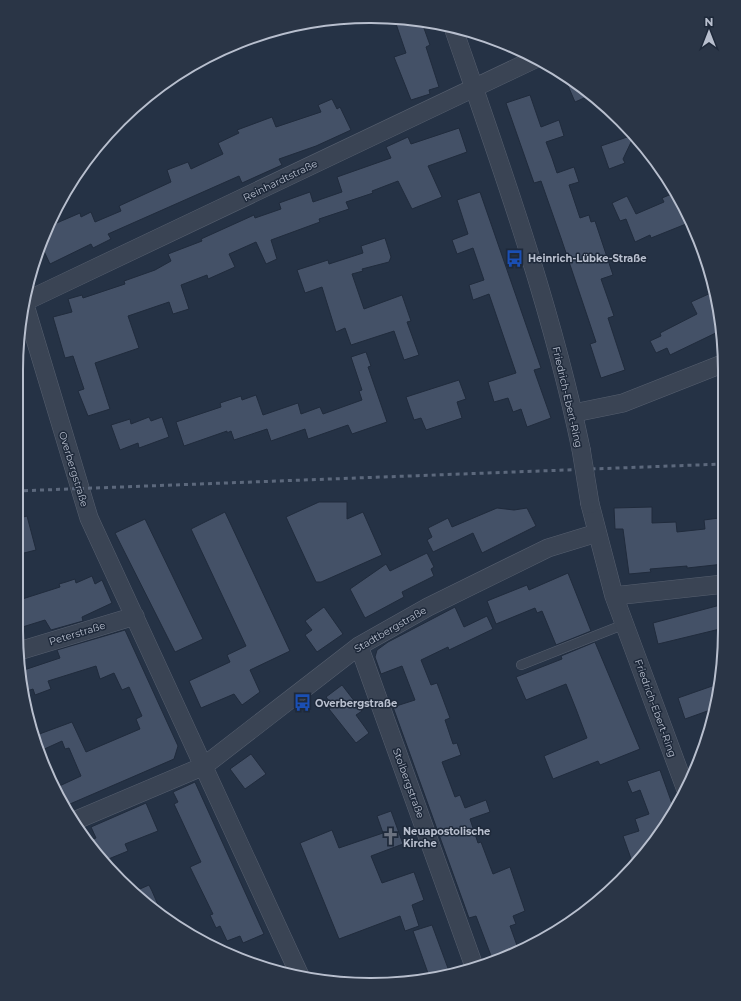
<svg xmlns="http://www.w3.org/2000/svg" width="741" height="1001" font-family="Montserrat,sans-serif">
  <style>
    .building { fill: #445167; stroke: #202b3c }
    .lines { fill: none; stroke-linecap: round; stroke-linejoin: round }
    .service-casing { stroke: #565f6f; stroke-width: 10 }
    .minor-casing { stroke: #565f6f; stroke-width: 19 }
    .service { stroke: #3a4454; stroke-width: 9 }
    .minor { stroke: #3a4454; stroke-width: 18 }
    .rail { stroke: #5c687c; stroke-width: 3; stroke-dasharray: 4 4; stroke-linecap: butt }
    .minor-bridge-casing { stroke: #565f6f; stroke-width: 19; stroke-linecap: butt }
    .minor-bridge { stroke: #3a4454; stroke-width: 18 }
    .labels { text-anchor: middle; stroke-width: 3; stroke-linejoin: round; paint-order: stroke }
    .street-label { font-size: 10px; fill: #b8bfce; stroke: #1e293a }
    .poi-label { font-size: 10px; font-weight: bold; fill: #b8bfce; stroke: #1e293a; text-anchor: start }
    .rim { fill: none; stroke: #b8bfce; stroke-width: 2 }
  </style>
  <rect width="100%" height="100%" fill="#253245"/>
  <path class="building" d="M394,18L421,20L430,45L426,47L439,87L429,90L430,94L411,100L394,57L406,53Z
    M563,74L589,93L591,95L575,102Z
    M530,95L541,127L559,120L564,136L546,142L552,158L557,173L574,167L579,182L569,185L580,218L589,215L591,222L595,221L613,275L601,279L614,316L608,318L625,370L601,378L590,344L596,342L561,238L541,181L534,183L506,103Z
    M332,99L337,109L340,107L351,130L316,146L279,159L282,165L242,183L239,176L108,234L111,239L93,248L91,244L50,264L42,247L52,225L80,213L81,217L91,212L95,222L121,211L119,206L171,182L167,170L188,162L191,169L223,154L218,143L239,133L237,130L272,117L276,127L321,112L318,105Z
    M459,128L467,152L428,166L442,197L412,209L398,181L372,191L373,193L346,202L349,209L319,219L320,222L271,240L277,259L266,264L256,242L229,254L235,267L208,279L207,275L181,285L189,309L173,314L169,302L128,316L139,348L95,363L110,409L88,416L78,391L84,389L73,356L65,358L53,317L72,312L68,299L82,295L83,298L125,284L124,281L155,270L171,261L168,254L202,241L201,239L254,215L255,218L281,209L279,203L310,192L313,202L342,192L337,177L391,158L386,147L408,137L411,144Z
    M633,135L634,136L623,159L625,163L609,169L601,146Z
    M480,192L541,368L534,370L551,418L527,427L521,409L513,412L508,398L494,402L488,382L516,373L489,294L473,300L469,285L484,280L473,248L457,254L452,240L468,234L457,200Z
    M674,193L691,222L651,238L650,235L635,242L626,219L620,221L612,203L627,196L636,214L664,202L662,198Z
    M385,238L391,257L389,262L362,269L363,271L352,274L364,309L402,295L411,321L407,322L419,355L404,360L394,331L351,345L345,328L336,332L322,287L305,293L297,270L328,260L329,264L363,253L361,246Z
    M713,292L722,330L670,355L667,348L656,353L650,341L661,336L660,333L697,314L691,302Z
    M366,352L371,366L368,367L387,422L352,434L348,425L308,439L305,429L271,441L267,429L234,440L231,431L227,433V431L184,446L176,422L221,407L220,403L241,396L242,400L256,395L263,415L298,403L301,414L320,407L323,414L362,400L359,391L362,390L351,357Z
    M459,380L466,399L457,402L462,418L426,430L421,418L414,420L406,397Z
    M149,417L151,421L162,417L169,437L139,448L138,443L120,450L111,425L130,419L131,424Z
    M319,502H347V519L363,512L382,555L321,582H316L286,517Z
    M652,507V523L676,522L677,532L705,529L704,520L719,518L721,538H723L724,564L687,568V566L650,569L651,572L629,574L623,529H615L614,508Z
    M497,508L514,510L527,508L536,526L482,553L473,533L433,552L427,540L432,537L428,528L448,518L452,527Z
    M225,512L290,651L250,670L260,692L242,705L234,694L201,708L189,681L230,662L227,655L246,646L191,529Z
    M27,516L36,550L16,555V519Z
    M145,519L203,639L175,652L115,533Z
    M427,553L434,567L431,569L434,576L402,592L404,597L365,618L350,589L386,564L390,571Z
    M568,573L591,631L556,645L542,611L537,613L535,608L496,624L487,601L527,585L529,590Z
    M92,576L95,584L102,580L112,603L82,617L83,621L51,630L45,620L16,629V601L60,587L59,584L66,582L75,579L76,583Z
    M724,604V628L658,644L653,623Z
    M324,607L343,634L317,652L305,635L312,630L305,621Z
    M455,607L464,627L487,616L493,629L449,650L448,647L421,660L431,685L437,683L450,718L445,720L453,744L457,743L461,755L442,762L455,797L460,795L465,808L486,800L490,812L470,819L478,843L481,842L493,874L510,867L525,911L513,916L516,924L510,926L519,951L506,958L493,961L476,916L469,918L393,707L415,700L402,666L381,674L375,657L377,650L388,642Z
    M125,630L178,746L174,759L63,807L55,788L81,776L69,748L65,749L62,741L40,751L34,736L72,722L86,752L140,729L136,719L142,716L129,687L122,690L114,673L100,679L96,666L48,681L51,689L35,695L33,689L24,692L21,671L60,658L57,650Z
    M595,642L640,749L600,765L598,761L553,779L544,756L587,738L576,709L566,684L526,700L516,677L562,659L561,656Z
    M718,684L713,709L685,719L678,698Z
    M342,685L362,711L356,715L369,733L356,743L329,709L333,706L326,697Z
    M251,754L266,774L245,789L230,769Z
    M660,770L675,812L634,867L623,836L639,831L635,819L649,814L640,790L632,793L627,781Z
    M195,782L264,934L243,943L240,936L227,941L220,926L216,928L210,915L213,914L190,867L201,862L174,804L178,802L173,792Z
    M146,803L158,831L125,844L128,851L106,860L90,840L96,838L91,827Z
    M391,811L403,844L371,856L382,883L414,872L424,900L412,905L419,926L405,931L400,916L339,939L300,843L332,830L339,848L383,833L377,816Z
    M149,885L152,891L162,914L137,897L133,892Z
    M432,925L449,971L429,976L413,931Z"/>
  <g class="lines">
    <defs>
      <path id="service" d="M521,665L625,624"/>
      <path id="minor" d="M453,27C501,166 551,305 581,449
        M24,302L89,518L301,978
        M24,302L537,58
        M574,413L623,403L722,364
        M590,504L614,596L686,790
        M614,596L724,584
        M359,646L474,966
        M19,651L135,616
        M74,821L204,766L359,646L428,607L548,548L597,533"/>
    </defs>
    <use href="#service" class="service-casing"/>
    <use href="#minor" class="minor-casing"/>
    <use href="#service" class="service"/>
    <use href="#minor" class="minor"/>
    <path class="rail" d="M16,491C252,482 487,473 723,464"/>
    <defs>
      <path id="minor-bridge" d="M581,449L590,504"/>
    </defs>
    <use href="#minor-bridge" class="minor-bridge-casing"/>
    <use href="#minor-bridge" class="minor-bridge"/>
  </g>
  <defs>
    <symbol id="bus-bare" viewBox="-9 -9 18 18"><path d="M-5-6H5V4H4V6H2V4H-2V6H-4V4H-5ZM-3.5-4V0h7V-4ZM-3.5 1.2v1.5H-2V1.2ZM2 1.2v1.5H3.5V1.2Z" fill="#1a4fb4" stroke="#1e293a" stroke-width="2.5" paint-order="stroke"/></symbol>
    <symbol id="church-bare" viewBox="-9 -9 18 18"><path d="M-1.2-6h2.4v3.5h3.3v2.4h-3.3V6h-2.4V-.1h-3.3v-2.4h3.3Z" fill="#6b7280" stroke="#1e293a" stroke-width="2.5" paint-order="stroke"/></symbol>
  </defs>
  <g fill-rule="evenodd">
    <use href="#bus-bare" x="502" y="246" width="25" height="25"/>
    <use href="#bus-bare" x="290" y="690" width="25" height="25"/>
    <use href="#church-bare" x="378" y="824" width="25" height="25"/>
  </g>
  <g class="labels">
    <g class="street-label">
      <text transform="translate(280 180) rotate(-26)" y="4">Reinhardtstraße</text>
      <text transform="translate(568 397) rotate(77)" y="4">Friedrich-Ebert-Ring</text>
      <text transform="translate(74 469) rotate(73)" y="4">Overbergstraße</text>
      <text transform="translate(390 629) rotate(-30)" y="4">Stadtbergstraße</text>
      <text transform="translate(77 633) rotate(-17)" y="4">Peterstraße</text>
      <text transform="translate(656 708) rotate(70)" y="4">Friedrich-Ebert-Ring</text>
      <text transform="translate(409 783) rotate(70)" y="4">Stolbergstraße</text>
    </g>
    <g class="poi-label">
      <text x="528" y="262">Heinrich-Lübke-Straße</text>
      <text x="315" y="707">Overbergstraße</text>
      <text x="403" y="835">Neuapostolische<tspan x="403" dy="12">Kirche</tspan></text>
    </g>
  </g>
  <path d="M0 0H741V1001H0ZM370 23H371A347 347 0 0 1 718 370V631A347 347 0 0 1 371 978H370A347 347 0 0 1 23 631V370A347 347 0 0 1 370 23Z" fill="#2a3546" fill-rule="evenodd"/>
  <path class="rim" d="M370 23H371A347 347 0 0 1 718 370V631A347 347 0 0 1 371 978H370A347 347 0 0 1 23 631V370A347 347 0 0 1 370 23Z"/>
  <g transform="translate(709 32)" stroke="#1e293a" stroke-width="3" paint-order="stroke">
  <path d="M0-3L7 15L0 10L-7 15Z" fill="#b8bfce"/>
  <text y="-6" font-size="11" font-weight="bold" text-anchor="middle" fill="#b8bfce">N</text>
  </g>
</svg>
